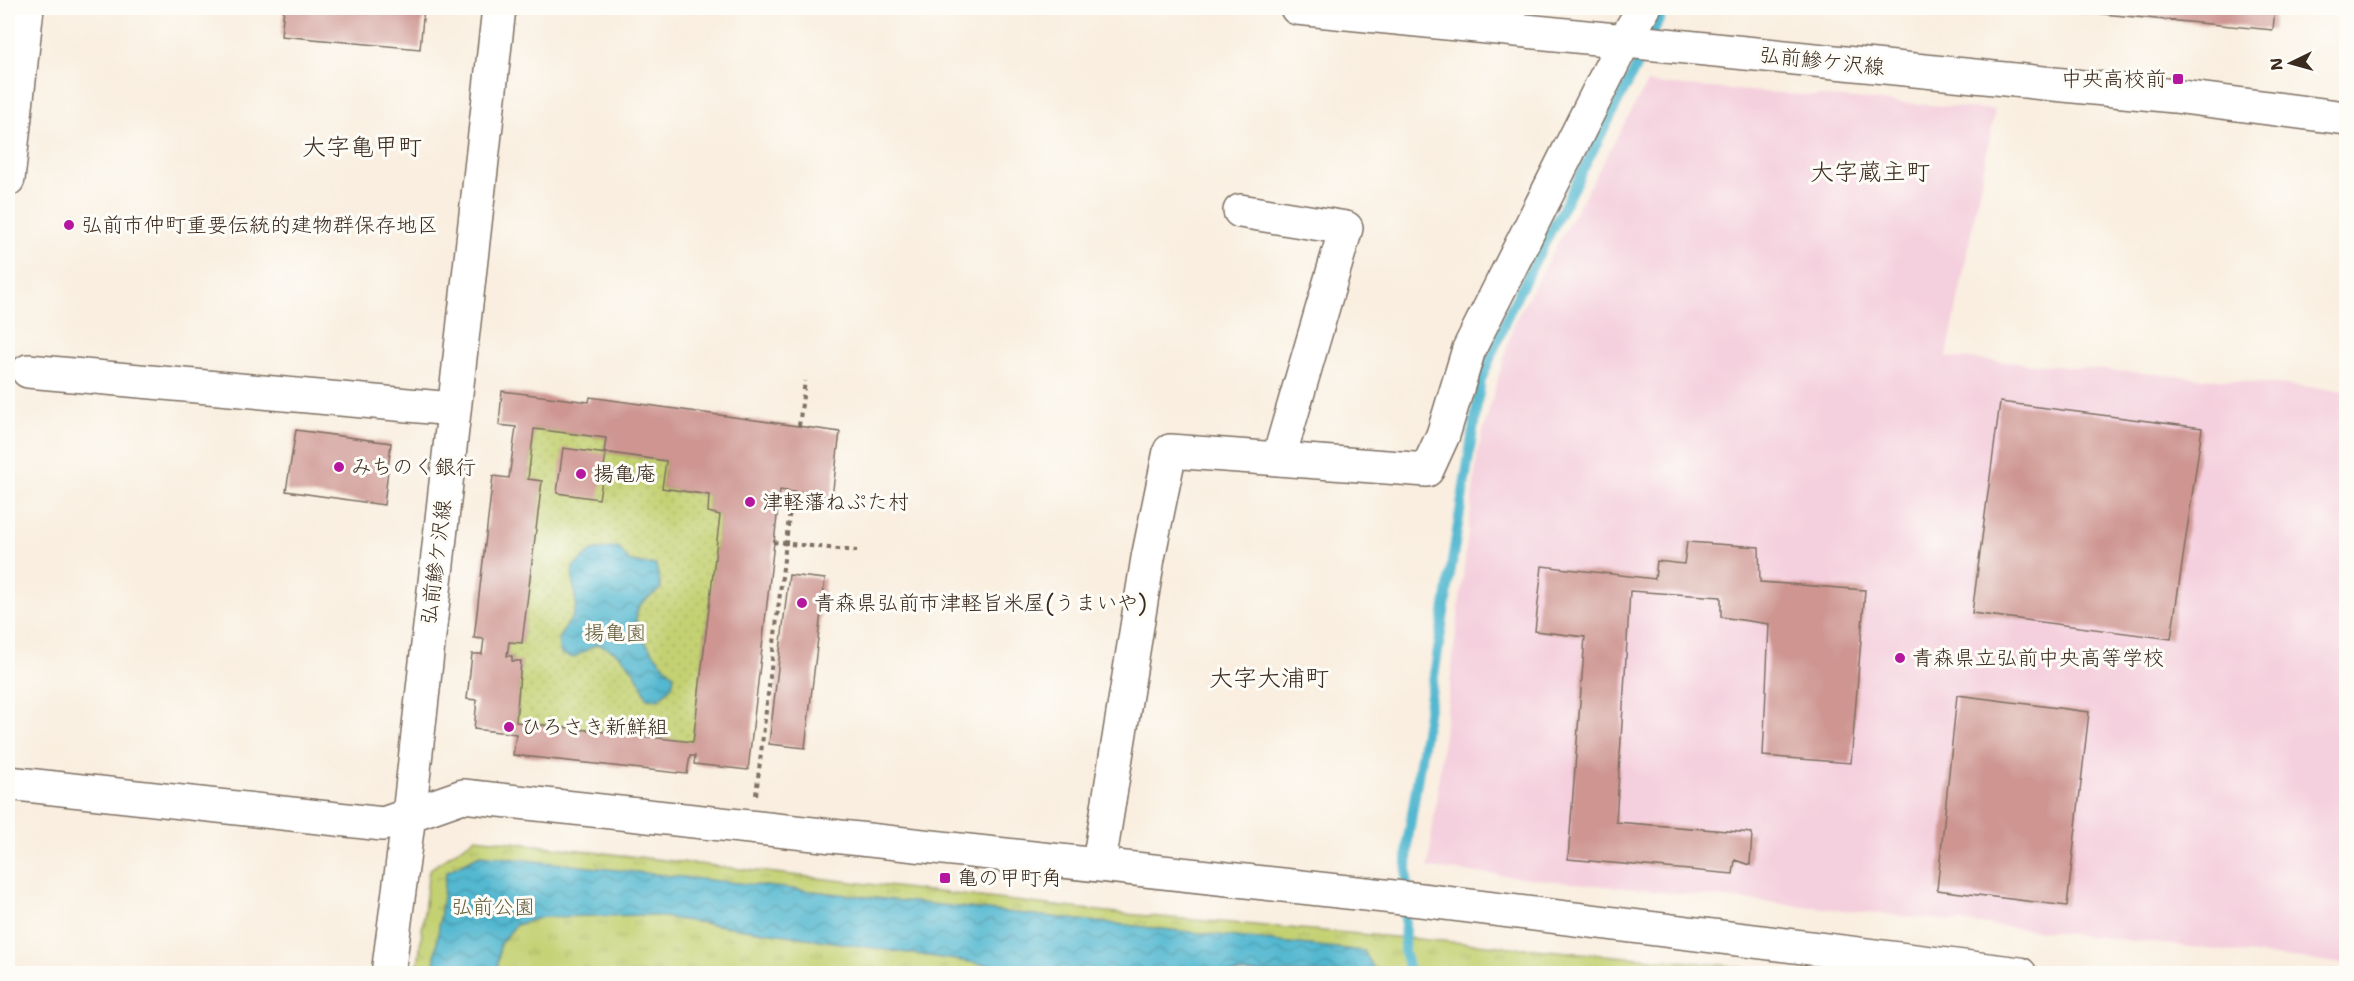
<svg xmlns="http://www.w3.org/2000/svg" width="2354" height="981" font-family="'Shantell Sans','Klee One',sans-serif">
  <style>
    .built { fill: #f4cfdd }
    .park { fill: url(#park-tufts); stroke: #807e48; stroke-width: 1.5 }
    .garden { fill: url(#garden-dots); stroke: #807e48; stroke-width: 1.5 }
    .water { fill: url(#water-waves); stroke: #467177; stroke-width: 1.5 }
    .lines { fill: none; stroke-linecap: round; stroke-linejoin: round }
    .stream { stroke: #52b8d0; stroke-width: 10 }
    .building { fill: #ce9591; fill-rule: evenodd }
    .street-casing { stroke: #7e6f62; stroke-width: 36 }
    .secondary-casing { stroke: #7e6f62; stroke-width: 36 }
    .primary-casing { stroke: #7e6f62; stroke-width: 36 }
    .path { stroke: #7e6f62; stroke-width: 4; stroke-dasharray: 4.5 4.5; stroke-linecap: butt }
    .street { stroke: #fff; stroke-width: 33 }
    .secondary { stroke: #fff; stroke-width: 33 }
    .primary { stroke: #fff; stroke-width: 33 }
    .poi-dot { fill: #b5179e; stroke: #fdfcf7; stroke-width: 2 }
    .labels { text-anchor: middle; stroke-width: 6; stroke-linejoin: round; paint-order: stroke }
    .street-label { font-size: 21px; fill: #3b2a1e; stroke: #fdfcf7 }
    .poi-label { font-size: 21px; fill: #3b2a1e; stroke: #fdfcf7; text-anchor: start }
    .park-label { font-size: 21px; fill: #645c38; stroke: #fdfcf7 }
    .quarter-label { font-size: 24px; fill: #3b2a1e; stroke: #fdfcf7 }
  </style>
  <defs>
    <pattern id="park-tufts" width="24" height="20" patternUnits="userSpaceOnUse" patternTransform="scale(1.5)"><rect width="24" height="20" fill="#c4d173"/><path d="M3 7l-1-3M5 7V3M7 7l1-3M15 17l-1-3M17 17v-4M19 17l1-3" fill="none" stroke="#a9b463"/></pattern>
    <pattern id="garden-dots" width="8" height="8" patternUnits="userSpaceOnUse" patternTransform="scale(1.5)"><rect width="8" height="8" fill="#c4d173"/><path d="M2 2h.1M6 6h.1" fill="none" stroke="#a9b463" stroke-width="1.8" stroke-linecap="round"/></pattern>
    <pattern id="water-waves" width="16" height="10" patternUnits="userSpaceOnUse" patternTransform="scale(1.5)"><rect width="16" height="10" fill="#52b8d0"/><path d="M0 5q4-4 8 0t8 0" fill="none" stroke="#4596a8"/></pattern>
  </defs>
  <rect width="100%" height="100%" fill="#fdfcf7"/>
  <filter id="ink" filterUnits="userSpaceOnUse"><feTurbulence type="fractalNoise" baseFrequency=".0167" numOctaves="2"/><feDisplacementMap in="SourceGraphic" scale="12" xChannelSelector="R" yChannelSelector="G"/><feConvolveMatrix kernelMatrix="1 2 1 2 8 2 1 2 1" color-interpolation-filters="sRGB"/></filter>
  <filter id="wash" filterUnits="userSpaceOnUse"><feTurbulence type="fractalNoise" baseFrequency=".008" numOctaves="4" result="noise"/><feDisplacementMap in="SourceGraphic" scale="24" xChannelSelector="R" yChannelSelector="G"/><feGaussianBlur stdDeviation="1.35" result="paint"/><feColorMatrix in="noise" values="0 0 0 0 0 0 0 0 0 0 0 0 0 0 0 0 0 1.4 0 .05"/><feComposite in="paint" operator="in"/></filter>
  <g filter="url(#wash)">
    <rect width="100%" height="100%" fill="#f9eedf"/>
    <path class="built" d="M1647,83L1995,110L1947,357L2346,390V964L1933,919L1428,868L1478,449L1514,322Z"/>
    <path class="park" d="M475,838L1125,914L1722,965L1775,973L417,974L429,870Z"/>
    <path class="garden" d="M534,429L606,438L605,452L666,461L662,488L709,495L708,512L720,515L693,742L516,722L521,662L512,661V656H507L509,642L522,643L542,481L528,479Z"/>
    <path class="water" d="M618,547L630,562L656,565L661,588C656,594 644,599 639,607C626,629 661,661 674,676L672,686L659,699L647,698C637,672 624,651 597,644L573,658L561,654C552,636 570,626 575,611C579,598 570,581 573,567L592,551Z
      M480,855L1364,951L1376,973H1044L649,915L543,917L516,925L500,944L497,973H433L446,872Z"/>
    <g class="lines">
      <path class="stream" d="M1410,974L1404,951L1408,839L1481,380L1511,308L1629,81L1665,8"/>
    </g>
    <g id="blocks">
      <path class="building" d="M284,8H424L420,49L281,36Z
        M2083,8H2275L2273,30L2082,12Z
        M502,391L589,402L590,397L840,432L832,497L780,490L748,770L694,764L695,756H690L687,774L513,755L516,734L474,729L477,700L467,699L472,654H482L484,639L474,638L493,476L509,478L516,427L499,425ZM534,429L606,438L604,452L666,461L662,488L709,495L708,512L720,515L693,742L516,722L521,661H512V656H507L509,642L522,643L542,481L528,479Z
        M2000,402L2202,428L2171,639L1972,613Z
        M296,430L391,443L384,505L286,491Z
        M563,448L606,454L599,499L557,493Z
        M1687,542L1759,547L1760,582L1865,590L1851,763L1763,756L1769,624L1721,617V597L1630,591L1616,822L1752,833L1750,865L1735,860L1733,874L1568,859L1585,637L1535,631L1542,566L1655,579L1657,561L1684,564Z
        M789,575L825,579L805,748L769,744Z
        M1957,695L2089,712L2067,906L1937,890Z"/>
    </g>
  </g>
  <g filter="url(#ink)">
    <use href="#blocks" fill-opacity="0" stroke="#7e6f62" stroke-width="1.5"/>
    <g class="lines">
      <defs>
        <path id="street" d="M8,179L27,8
          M1240,211L1346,228L1279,457
          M28,371L453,409
          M8,783L383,824L409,815
          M1099,863L1148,558L1170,451L1427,470L1443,435L1469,349L1624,41L1644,8"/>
        <path id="secondary" d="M409,815L463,796L1421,900L2020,974"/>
        <path id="primary" d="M1297,8L2174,96L2346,118
          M388,974L409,815L499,8"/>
      </defs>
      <use href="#street" class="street-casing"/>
      <use href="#secondary" class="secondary-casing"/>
      <use href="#primary" class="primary-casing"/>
      <path class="path" d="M799,426L805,381
        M773,542L857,551
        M756,795L792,492"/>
      <use href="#street" class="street"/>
      <use href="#secondary" class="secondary"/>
      <use href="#primary" class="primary"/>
    </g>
  </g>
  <g class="poi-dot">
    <rect x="2172" y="73" width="12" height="12" rx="3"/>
    <circle cx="69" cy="225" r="6"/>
    <circle cx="339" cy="467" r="6"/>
    <circle cx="581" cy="474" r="6"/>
    <circle cx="750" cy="502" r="6"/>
    <circle cx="802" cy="603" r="6"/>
    <circle cx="1900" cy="658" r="6"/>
    <circle cx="509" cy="727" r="6"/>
    <rect x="939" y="872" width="12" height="12" rx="3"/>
  </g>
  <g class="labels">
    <g class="street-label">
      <text transform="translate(1822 61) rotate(6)" y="7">弘前鰺ケ沢線</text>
      <text transform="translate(436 562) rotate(-83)" y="7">弘前鰺ケ沢線</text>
    </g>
    <g class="poi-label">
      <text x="2166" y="86" text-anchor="end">中央高校前</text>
      <text x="81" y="232">弘前市仲町重要伝統的建物群保存地区</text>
      <text x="351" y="474">みちのく銀行</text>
      <text x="593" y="481">揚亀庵</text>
      <text x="762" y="509">津軽藩ねぷた村</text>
      <text x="814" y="610">青森県弘前市津軽旨米屋(うまいや)</text>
      <text x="1912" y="665">青森県立弘前中央高等学校</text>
      <text x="521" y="734">ひろさき新鮮組</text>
      <text x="957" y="885">亀の甲町角</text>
    </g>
    <g class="park-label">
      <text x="615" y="640">揚亀園</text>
      <text x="493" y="914">弘前公園</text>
    </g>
    <g class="quarter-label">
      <text x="362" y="155">大字亀甲町</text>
      <text x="1870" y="180">大字蔵主町</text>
      <text x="1269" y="686">大字大浦町</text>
    </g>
  </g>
  <rect width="2354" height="981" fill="none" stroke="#fdfcf7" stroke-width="30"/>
  <g transform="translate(2291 63) rotate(265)" stroke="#fdfcf7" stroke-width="4.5" paint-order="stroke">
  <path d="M0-4.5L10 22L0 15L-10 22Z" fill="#3b2a1e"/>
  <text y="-9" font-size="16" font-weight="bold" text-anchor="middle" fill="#3b2a1e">N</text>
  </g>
</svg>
